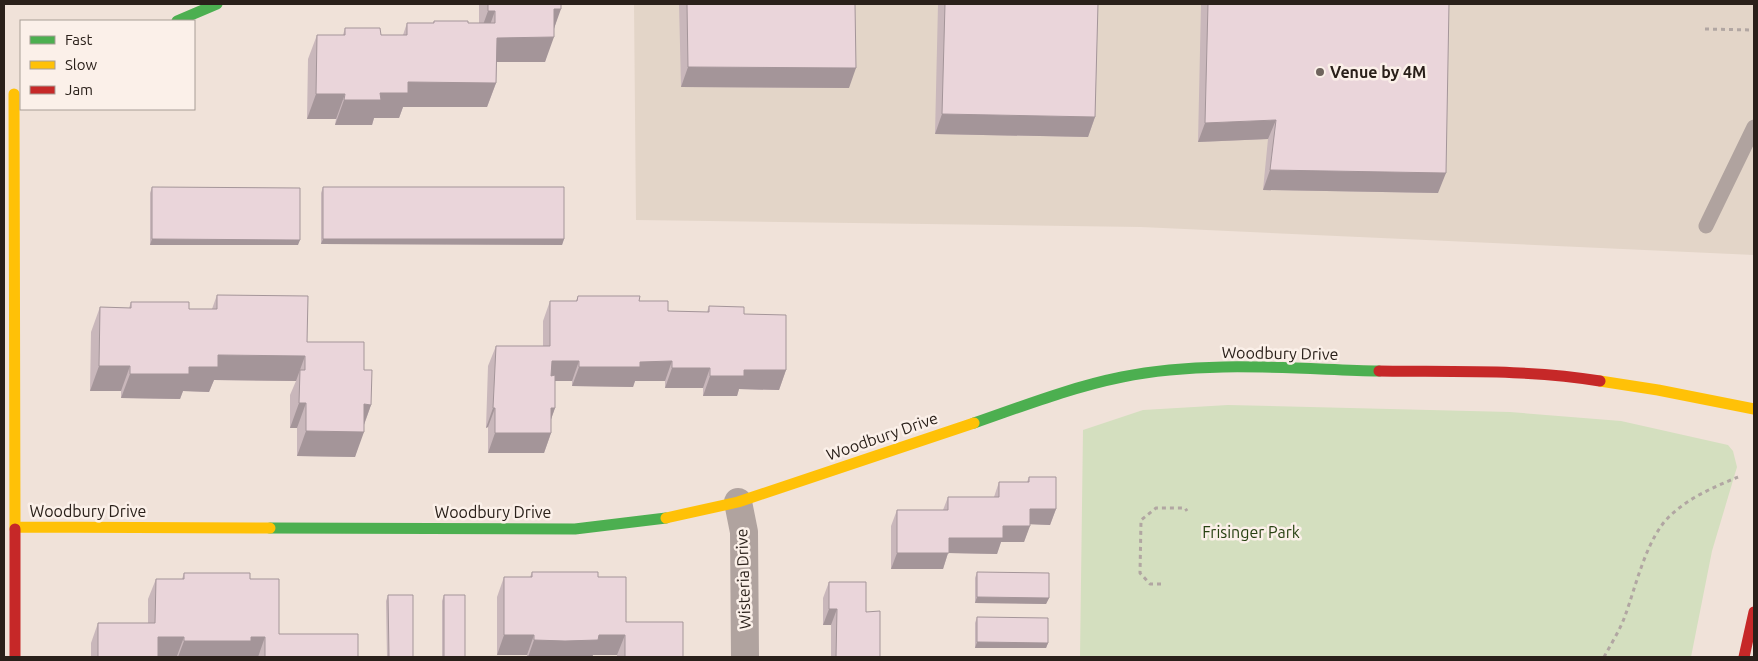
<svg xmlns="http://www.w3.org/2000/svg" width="1758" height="661" font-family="Ubuntu,sans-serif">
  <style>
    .commercial { fill: #e3d5c8 }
    .green { fill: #d4dfbf }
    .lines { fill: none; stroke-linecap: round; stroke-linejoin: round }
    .path { stroke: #b1a6a2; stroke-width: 3; stroke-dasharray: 4 4; stroke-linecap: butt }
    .lane { stroke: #b0a39f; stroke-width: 15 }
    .street { stroke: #b0a39f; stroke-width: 28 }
    .fast { stroke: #4caf50; stroke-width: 11 }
    .slow { stroke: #ffc107; stroke-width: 11 }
    .jam { stroke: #c62828; stroke-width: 11 }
    .wall { fill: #c9b7bb }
    .shaded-wall { fill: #a49599 }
    .building { fill: #ead5da; stroke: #a49599 }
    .poi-dot { fill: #6f645d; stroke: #fbf0e9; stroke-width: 2 }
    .labels { text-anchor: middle; stroke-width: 5; stroke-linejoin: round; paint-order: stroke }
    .poi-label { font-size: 16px; font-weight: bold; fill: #2a201a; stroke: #fbf0e9; text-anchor: start }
    .street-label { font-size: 16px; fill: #2a201a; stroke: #fbf0e9 }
    .park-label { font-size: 16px; fill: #274111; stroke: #fbf0e9 }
  </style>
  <rect width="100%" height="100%" fill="#f0e2d9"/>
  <path class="commercial" d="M634,4H1754V255L1141,227L636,220Z"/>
  <path class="green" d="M1228,405L1510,412L1621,421L1728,445L1733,451L1737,467L1712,551L1691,657H1080L1083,430L1143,410Z"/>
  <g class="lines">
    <path class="path" d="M1705,29L1754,30
      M1161,584H1150L1140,573L1141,520L1156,508H1185L1187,511
      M1604,657C1611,644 1620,630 1625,616C1636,586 1647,536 1671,515C1690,497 1714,487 1738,477"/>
    <path class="lane" d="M1706,226L1754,127"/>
    <path class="street" d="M738,502L744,532L745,657"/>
    <path class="fast" d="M177,21L217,4
      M974,423C1023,406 1072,387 1122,377C1206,360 1295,369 1379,371
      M270,528L575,529L666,518"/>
    <path class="slow" d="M14,94L15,529
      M1600,381L1658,390L1754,409
      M666,518L738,502L974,423
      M15,527L270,528"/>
    <path class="jam" d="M1379,371C1452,372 1528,369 1600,381
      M15,529V657
      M1744,657L1754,612"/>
  </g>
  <path class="wall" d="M479,4H561L545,62H497L496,83L487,107H403L399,118H374L372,125H335L336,119H307L308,59L317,35H343L345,28L381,35H403L407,23H433L434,21L468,23H479Z
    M679,4H855L849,88L681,87Z
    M938,4H1098L1095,117L1088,137L935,134Z
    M1201,4H1449L1438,193L1263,190L1268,139L1198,142Z
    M152,187L298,245H150V193Z
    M323,187L564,239L562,245L321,244V193Z
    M217,295L307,342L364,370L371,405L364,425L355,457L297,456V428H290V395L296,381L214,380L209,392L183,391L180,399L121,398V391H90L91,332L100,307L129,308L131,302L189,309H212Z
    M578,296L639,301L668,311L707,312L709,306L744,314L786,370L779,390L739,389L737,396H703V388H665V381H635L633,387L572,386V381H555V408L551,419V433L544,453H488V427L486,428L488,366L496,346H543V321L550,301H576Z
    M1029,477L1056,509L1050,525L1030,524L1024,542H1001L997,554L948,553L943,569H891V526L897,510H943L948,497H994L999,482H1027Z
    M532,572L598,577L626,622L683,657H617V655H593L592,657H527V655H497V597L504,577H530Z
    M977,572L1049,598L1046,604L975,603V578Z
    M184,573L250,579L279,634L358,657H258L245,656V657H177V656H158V657H91V643L98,623H148V599L156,579H182Z
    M829,582L866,612L880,657H831V625H823V598Z
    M388,595L413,657H387L386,601Z
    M444,595L465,657H442V601Z
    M977,617L1048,643L1046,648H975V623Z"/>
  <path class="shaded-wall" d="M554,9H561L552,34Z
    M488,11H495L486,36H479Z
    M554,37L545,62H488L497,38Z
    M688,67L856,68L849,88L681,87Z
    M408,82L496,83L487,107H403L399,118H374L372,125H335L344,100L380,93Z
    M316,94H345L336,119H307Z
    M942,114L1095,117L1088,137L935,134Z
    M1276,120L1268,139L1198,142L1205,123Z
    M1270,170L1446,173L1438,193L1263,190Z
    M152,239L300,240L298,245H150Z
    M323,239H564L562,245L321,244Z
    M218,355L305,356L296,381L214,380L209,392L183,391L180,399L121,398L130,374L189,367Z
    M552,361H579L572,381H544Z
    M672,361L665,381H635L633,387L572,386L579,367L640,362Z
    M99,366H130L121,391H90Z
    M672,368H710L703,388H665Z
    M744,370H786L779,390L739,389L737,396H703L710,376Z
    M299,403H306L297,428H290Z
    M364,404L371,405L362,430Z
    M493,408H495L488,427L486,428Z
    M551,408H555L548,428Z
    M306,431L364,432L355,457L297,456Z
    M495,433H551L544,453H488Z
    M1030,509H1056L1050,525L1024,524Z
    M1003,526H1030L1024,542H1001L997,554L948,553L943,569H891L897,553L949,538Z
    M977,597L1049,598L1046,604L975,603Z
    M829,609H837L831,625H823Z
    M504,635H534L527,655H497Z
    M599,635H625L617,655H593L592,657H528L534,640Z
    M158,637H184L177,656H150Z
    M251,637H265L258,657H178L184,641Z
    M977,642L1048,643L1046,648H975Z"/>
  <path class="building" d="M488,4H561V9H554V37L497,38L496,83L408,82V93H380L381,100H344L345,94H316L317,35H345V28H380L381,35H407V23H434V21H468V23H495V11H488Z
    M687,4H855L856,68L688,67Z
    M945,4H1098L1095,117L942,114Z
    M1208,4H1449L1446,173L1270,170L1276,120L1205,123Z
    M152,187L300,188V240L152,239Z
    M323,187H564V239H323Z
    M217,295L308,296L307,342H364V370H372L371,405L364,404V432L306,431V403H299L300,370H305V356L218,355V367H189V374H130V366H99L100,307L131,308V302H189V309H217Z
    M578,296H640L639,301H668V311L709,312V306L744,307V314L786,315V370H744V376H710V368H672V361L640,362V367H579V361H552L551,376L555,375V408H551V433H495V408H493L496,346H550V301H577Z
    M1029,477H1056V509H1030V526H1003V538H949V553H897V510H948V497H999V482H1029Z
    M532,572H598V577H626V622H683V657H625V635H599L598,640L565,641L534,640V635H504V577H532Z
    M977,572L1049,573V598L977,597Z
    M184,573H250V579H279V634H358V657H265V637H251V641H184V637H158V657H98V623H155L156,579H184Z
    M829,582H866V612L880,611V657H836L837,609H829Z
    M388,595H413V657H389Z
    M444,595H465V657H444Z
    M977,617L1048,618V643L977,642Z"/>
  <circle class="poi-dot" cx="1320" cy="72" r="5"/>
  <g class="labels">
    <g class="poi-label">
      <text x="1330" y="78">Venue by 4M</text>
    </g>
    <g class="street-label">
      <text transform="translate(1280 353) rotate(1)" y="6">Woodbury Drive</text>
      <text transform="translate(882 436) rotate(-19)" y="6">Woodbury Drive</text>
      <text x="88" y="517">Woodbury Drive</text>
      <text x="493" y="518">Woodbury Drive</text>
      <text transform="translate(743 579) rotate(-92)" y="6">Wisteria Drive</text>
    </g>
    <g class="park-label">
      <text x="1251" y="538">Frisinger Park</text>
    </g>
  </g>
  <rect width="1758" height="661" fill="none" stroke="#2a201a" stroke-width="10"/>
  <rect x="20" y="20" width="175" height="90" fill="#fbf0e9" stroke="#a79d96"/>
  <rect x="30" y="36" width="25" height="8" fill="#4caf50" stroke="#a79d96"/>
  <text x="65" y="45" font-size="15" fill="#2a201a">Fast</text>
  <rect x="30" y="61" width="25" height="8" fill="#ffc107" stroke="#a79d96"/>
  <text x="65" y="70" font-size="15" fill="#2a201a">Slow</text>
  <rect x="30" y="86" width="25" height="8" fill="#c62828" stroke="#a79d96"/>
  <text x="65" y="95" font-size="15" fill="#2a201a">Jam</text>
</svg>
